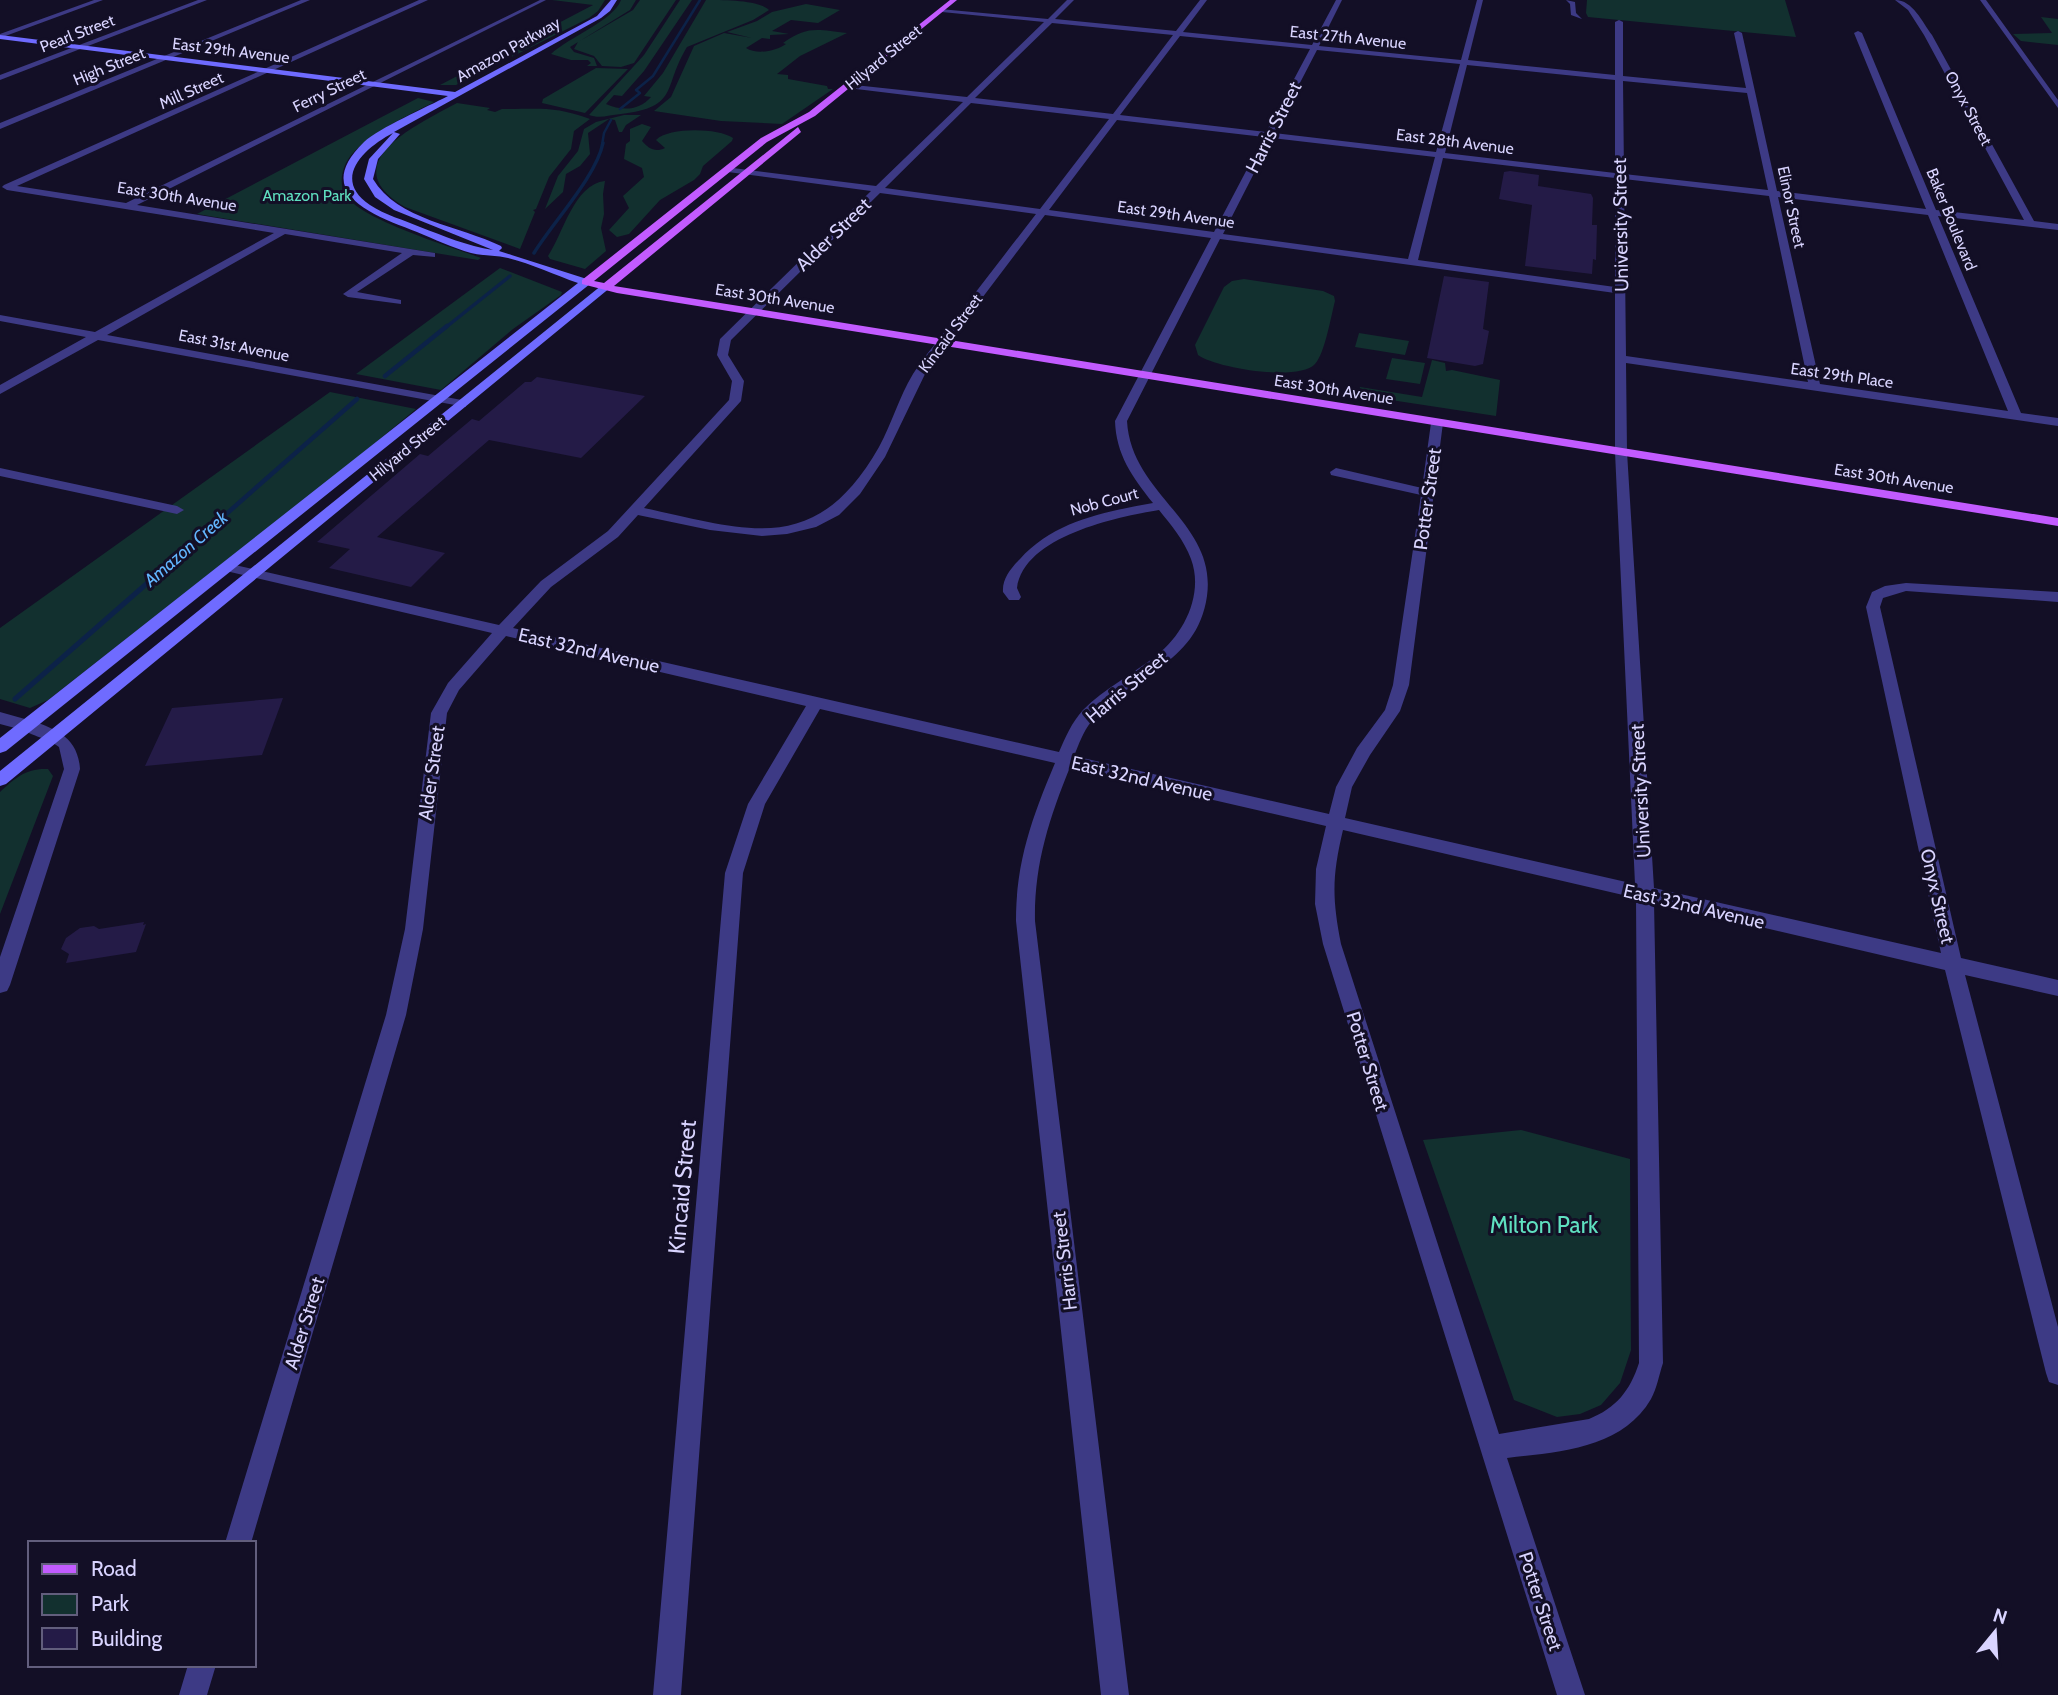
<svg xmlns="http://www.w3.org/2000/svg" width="2058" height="1695" font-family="Cabin,sans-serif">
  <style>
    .green { fill: #12302f }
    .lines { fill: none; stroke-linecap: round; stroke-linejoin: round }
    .stream-far3 { stroke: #0c2248; stroke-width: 2.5 }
    .stream-far2 { stroke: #0c2248; stroke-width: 3.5 }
    .stream-far1 { stroke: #0c2248; stroke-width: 4.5 }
    .stream { stroke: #0c2248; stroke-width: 5 }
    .building { fill: #241b47 }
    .minor { fill: #3d3a85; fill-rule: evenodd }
    .tertiary { fill: #3d3a85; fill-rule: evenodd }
    .secondary { fill: #6f6bff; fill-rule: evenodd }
    .primary { fill: #c25bff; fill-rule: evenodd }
    .labels { text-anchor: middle; stroke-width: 6; stroke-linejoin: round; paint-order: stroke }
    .far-street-label { font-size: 16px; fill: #d9d4ff; stroke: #130f26 }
    .far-park-label { font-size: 16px; fill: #5fe0c0; stroke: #130f26 }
    .far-water-label { font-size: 18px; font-style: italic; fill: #62b6ff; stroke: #130f26 }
    .street-label { font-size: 19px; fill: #d9d4ff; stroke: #130f26 }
    .near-street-label { font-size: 23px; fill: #d9d4ff; stroke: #130f26 }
    .near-park-label { font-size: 23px; fill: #5fe0c0; stroke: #130f26 }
  </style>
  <rect width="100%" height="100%" fill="#130f26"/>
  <path class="green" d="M552,0H605L598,11L589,18L456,85H440L593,5Z
    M621,0H636L630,10L570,47L574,52L594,58L597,66H587L591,63L588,60H571L551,54C569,37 613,21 621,0Z
    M640,0H676L634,63L621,67L602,66L594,56L574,49L578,42L633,10Z
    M680,0H692L644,71L622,96L614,95L606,104C622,111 639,111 651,97L644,96L663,73L706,0C724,0 759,0 769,10L753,20L687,47C662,88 680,107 621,114C609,115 600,119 589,115L644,55Z
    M1587,0H1785L1796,37L1588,17L1586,13Z
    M806,4L840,10L818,23L791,20L772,31L789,34L770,35V39L762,38L746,48C757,55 776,51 786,44L783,43C808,25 818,30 847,33L800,56L777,74L788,75V79L827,86L828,89H833L782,124L721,121L654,111L671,97L694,46L724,33L752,38L727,32L757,21L772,12Z
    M2041,17L2058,19V45L2021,41L2013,34L2052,33Z
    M596,68L628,69L585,113L542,103L543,99Z
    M418,98L434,102C407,116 373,131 352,154C343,164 338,182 345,194C358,219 452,247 481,258L478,260L197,214Z
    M457,103L490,108L487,110L495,112L502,109C541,109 555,106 590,119L574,131L571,149L549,177L536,209L533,210L535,212L520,249L405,207C332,164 416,125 457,103Z
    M624,115H641L626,125L622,132H619L615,120L609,119L588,133L590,154L580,166L566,174L563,192L545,209L558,176L578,151L584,129L596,122Z
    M642,124L651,127L642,141C648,148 655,153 665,148L656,140C669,127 718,128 733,138L732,141L703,166L700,174L694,180L660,200L629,234L617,237L609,230L629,208L623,196L644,177L642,168L624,159L626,144L630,141V129Z
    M605,181L603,194L604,214L601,228L606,251L585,269L550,259L548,256C563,234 574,184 605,181Z
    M500,268L562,292L561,295L513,329L441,390L356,374Z
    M1244,279L1323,291L1334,296L1335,301C1331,316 1325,353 1315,364C1298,382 1216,368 1198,355L1195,345L1224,287L1232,281Z
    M1359,333L1409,341L1405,355L1355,347Z
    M1392,358L1425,363L1420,384L1386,379Z
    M1432,360L1445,363L1446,371L1452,370L1500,380L1496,416L1358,395L1360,387L1422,397Z
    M330,392L416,409L346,467L48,700L30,708L0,699V628Z
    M48,769L53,776L0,914V792C15,778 26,768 48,769Z
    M1521,1130L1630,1159L1631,1350L1620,1383L1601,1405L1580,1414L1557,1417L1514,1400L1423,1140Z"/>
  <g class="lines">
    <path class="stream-far3" d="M620,109L640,93L636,90L653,76L700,0
      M602,145L604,133L611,120"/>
    <path class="stream-far2" d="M534,253C553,222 596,177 603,143
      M445,328L510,276"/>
    <path class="stream-far1" d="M385,376L447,326
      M174,560L357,399"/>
    <path class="stream" d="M15,699L176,558"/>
  </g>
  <path class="building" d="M1510,171L1539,175L1538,186L1591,194L1593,198L1592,225H1597L1596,260L1593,259L1592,274L1525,266L1532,205L1499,199L1504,172Z
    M1444,276L1489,282L1483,329L1489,331L1483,364L1475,366L1427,358Z
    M537,377L645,396L581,458L489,440L377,537L445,553L411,587L329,568L350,549L317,542L420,454L428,456L472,419L479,421L525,382H531Z
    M283,698L262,755L145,766L172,708Z
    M144,922L143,925L146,924L136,952L66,963L69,954L61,949L66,938L80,928L94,926L99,929Z"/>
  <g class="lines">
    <path class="minor" d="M94,0H103L0,38V34Z
      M198,0H207L0,80V75Z
      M301,0H310L0,129V123Z
      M419,0H428L17,186L126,203L540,0H546L137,205L435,253V257L413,255L357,292L401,300V304L348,297L343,294L402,253L285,234L107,335L462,400L466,401V407L98,340L0,394V385L86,337L0,321V315L95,332L274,233L7,190L2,187L4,185Z
      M1067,0H1074L1055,19L1176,31L1200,0H1207L1183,32L1312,45L1336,0H1342L1319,46L1461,60L1477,0H1483L1468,60L1615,75V22L1619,20L1623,22V76L1746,88L1734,33L1738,31L1742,33L1777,191L1926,209L1854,33L1858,31L1862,33L1936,210L2024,220L1924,35L1908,10L1895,0C1913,0 1922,22 1932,35L2034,221L2058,224V230L1938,216L2021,413L2058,418V426L1626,363L1627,452L1654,888L1941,953L1866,607L1872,592L1885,586L1906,583L2058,592V602L1906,591L1883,598L1880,607L1961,958L2058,980V996L1965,975L2058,1327V1385L2049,1382L2046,1373L1945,970L1654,902L1663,1363C1659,1375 1657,1388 1651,1399C1622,1449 1558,1452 1507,1458L1585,1695H1557L1323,944L1315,904L1316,869L1326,826L1070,767C1049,819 1034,865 1035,921L1129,1695H1101L1016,921C1016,861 1032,818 1055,763L820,709L765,804L743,873L681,1695H653L725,873L748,804L806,706L506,636L459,690L447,713L423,929L406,1015L251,1543H225L386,1015L405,929L431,713L448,683L492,633L226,571L219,567L226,563L499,625L541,581L608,531L729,400L732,381L717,355L720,339L871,191L728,172L724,169L725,167L876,186L963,102L848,88L845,84L967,97L1044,22L942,12L940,9L1048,19ZM1052,23L1173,35L1113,114L975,98ZM1180,36L1310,49L1266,132L1120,115ZM1317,50L1460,64L1436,152L1274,133ZM1467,65L1615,80V173L1445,153ZM1623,81L1747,93L1768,190L1624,174ZM971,103L1109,119L1040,209L885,188ZM1117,120L1264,137L1214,232L1049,210ZM1272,138L1435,157L1408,259L1223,234ZM1443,158L1615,178V287L1418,260ZM1624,179L1769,196L1808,382L1626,356ZM880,193L1036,214C1009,249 982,284 955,319C941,337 925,355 913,374C899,397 892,423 879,447C816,557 750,531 644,508L741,401L744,381L728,355L731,340ZM1778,197L1928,215L2008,411L1820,384ZM1045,215L1211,238L1115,421C1116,454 1132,477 1153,503C1104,512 1054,521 1020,559C1011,568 1002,579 1003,592L1009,600H1019L1021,597L1017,588C1024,536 1117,517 1159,510C1171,525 1184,540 1191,559C1204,594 1184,634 1157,655C1133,674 1105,688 1083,710C1072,722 1065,738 1059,752L513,628L551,587L618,537L638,515L710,530L762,536L787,534L816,527L839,515L860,494L885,457L926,372ZM1220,239L1615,293V452L1635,884L1345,818L1352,787L1370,755L1400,711L1409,685L1443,423L1437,419L1431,423L1422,488L1336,468L1330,472L1331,475L1421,495L1393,685L1385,710L1357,748L1336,787L1329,814L1074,756C1079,744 1083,732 1091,722C1129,674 1197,667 1207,596C1217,522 1131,495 1127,421ZM1343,830L1636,898L1639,1363C1630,1391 1616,1408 1589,1419L1499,1434L1341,944C1332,898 1332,876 1343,830Z
      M1566,0L1575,2L1576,13L1582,19L1571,15L1570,4Z
      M1980,0H1986L2058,100V108Z
      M0,468L177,506L184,510L177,514L0,476Z
      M0,712L32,721L34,725L26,731L0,724Z
      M188,1665H216L207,1695H179Z"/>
    <path class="tertiary" d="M26,719C54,728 78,736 80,769L10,985L7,991L0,993V957L64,769L59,747C47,737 27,736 18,725L20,721Z"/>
    <path class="secondary" d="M611,0H617L610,11L601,18L394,132L400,134L378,159L373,179C397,220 460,226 501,246L502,248L499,251L590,280V284L6,751L0,753V738L578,283C555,275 532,264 508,258C496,255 483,256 471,253C453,248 434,239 417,232C375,216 310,194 364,142C379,128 427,107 448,96L0,39V35L455,92L597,16ZM393,133L369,159L364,179L375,197L394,210L493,250C467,246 444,236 420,227C404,220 385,215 370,205C331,179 364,148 393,133Z
      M602,285L611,287L6,784L0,786V771Z"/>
    <path class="primary" d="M950,0H957L815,116L767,142L594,281L604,283L798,127L801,132L614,286L2058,518V526L617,293L582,284V280L761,138L809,112Z"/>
  </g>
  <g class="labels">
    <g class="far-street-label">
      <text transform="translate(77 33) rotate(-21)" y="6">Pearl Street</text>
      <text transform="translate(1348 37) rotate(6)" y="6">East 27th Avenue</text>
      <text transform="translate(508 49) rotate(-29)" y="6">Amazon Parkway</text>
      <text transform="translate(231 50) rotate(7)" y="6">East 29th Avenue</text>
      <text transform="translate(883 57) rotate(-39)" y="6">Hilyard Street</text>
      <text transform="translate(109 66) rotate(-22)" y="6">High Street</text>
      <text transform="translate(191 90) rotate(-24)" y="6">Mill Street</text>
      <text transform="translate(329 90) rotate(-26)" y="6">Ferry Street</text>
      <text transform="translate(1969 108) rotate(62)" y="6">Onyx Street</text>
      <text transform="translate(1455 141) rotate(7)" y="6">East 28th Avenue</text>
      <text transform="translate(177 196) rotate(9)" y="6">East 30th Avenue</text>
      <text transform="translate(1792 207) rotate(78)" y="6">Elinor Street</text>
      <text transform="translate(1176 214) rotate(8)" y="6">East 29th Avenue</text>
      <text transform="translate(1952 219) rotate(68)" y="6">Baker Boulevard</text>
      <text transform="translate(775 298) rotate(9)" y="6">East 30th Avenue</text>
      <text transform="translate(950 333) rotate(-53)" y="6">Kincaid Street</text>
      <text transform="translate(234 345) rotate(11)" y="6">East 31st Avenue</text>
      <text transform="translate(1842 375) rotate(8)" y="6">East 29th Place</text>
      <text transform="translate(1334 389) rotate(9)" y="6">East 30th Avenue</text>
      <text transform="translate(407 448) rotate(-39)" y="6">Hilyard Street</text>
      <text transform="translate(1894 478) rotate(9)" y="6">East 30th Avenue</text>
      <text transform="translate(1104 501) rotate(-15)" y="6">Nob Court</text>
    </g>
    <g class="far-park-label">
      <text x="307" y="201">Amazon Park</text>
    </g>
    <g class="far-water-label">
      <text transform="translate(186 549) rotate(-41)" y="6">Amazon Creek</text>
    </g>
    <g class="street-label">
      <text transform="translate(1273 127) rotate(-63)" y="7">Harris Street</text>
      <text transform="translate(1620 225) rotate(-91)" y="7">University Street</text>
      <text transform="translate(833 234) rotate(-44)" y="7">Alder Street</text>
      <text transform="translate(1427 499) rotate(-82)" y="7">Potter Street</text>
      <text transform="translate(589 650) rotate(13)" y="7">East 32nd Avenue</text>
      <text transform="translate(1126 687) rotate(-40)" y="7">Harris Street</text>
      <text transform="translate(431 773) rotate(-82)" y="7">Alder Street</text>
      <text transform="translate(1142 778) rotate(13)" y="7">East 32nd Avenue</text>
      <text transform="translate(1640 791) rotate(-93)" y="7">University Street</text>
      <text transform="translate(1938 896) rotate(77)" y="7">Onyx Street</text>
      <text transform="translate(1694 906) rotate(13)" y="7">East 32nd Avenue</text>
      <text transform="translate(1368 1061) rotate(73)" y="7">Potter Street</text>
      <text transform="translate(1064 1261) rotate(-97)" y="7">Harris Street</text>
      <text transform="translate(304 1323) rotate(-73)" y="7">Alder Street</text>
      <text transform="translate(1541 1601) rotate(72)" y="7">Potter Street</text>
    </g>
    <g class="near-street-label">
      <text transform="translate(682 1187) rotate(-85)" y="8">Kincaid Street</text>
    </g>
    <g class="near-park-label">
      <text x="1544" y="1233">Milton Park</text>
    </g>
  </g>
  <rect x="28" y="1541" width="228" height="126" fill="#130f26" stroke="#625e7d" stroke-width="2"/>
  <rect x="42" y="1564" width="35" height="10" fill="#c25bff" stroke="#625e7d" stroke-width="2"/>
  <text x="91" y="1576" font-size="21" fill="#d9d4ff">Road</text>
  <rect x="42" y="1594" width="35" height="21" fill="#12302f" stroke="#625e7d" stroke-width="2"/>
  <text x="91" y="1611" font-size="21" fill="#d9d4ff">Park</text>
  <rect x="42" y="1628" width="35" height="21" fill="#241b47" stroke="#625e7d" stroke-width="2"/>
  <text x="91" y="1646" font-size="21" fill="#d9d4ff">Building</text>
  <g transform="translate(1995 1632) rotate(18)" stroke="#130f26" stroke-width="5" paint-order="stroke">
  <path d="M0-5L12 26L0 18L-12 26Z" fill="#d9d4ff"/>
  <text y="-10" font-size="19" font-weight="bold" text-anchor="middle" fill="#d9d4ff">N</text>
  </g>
</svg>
